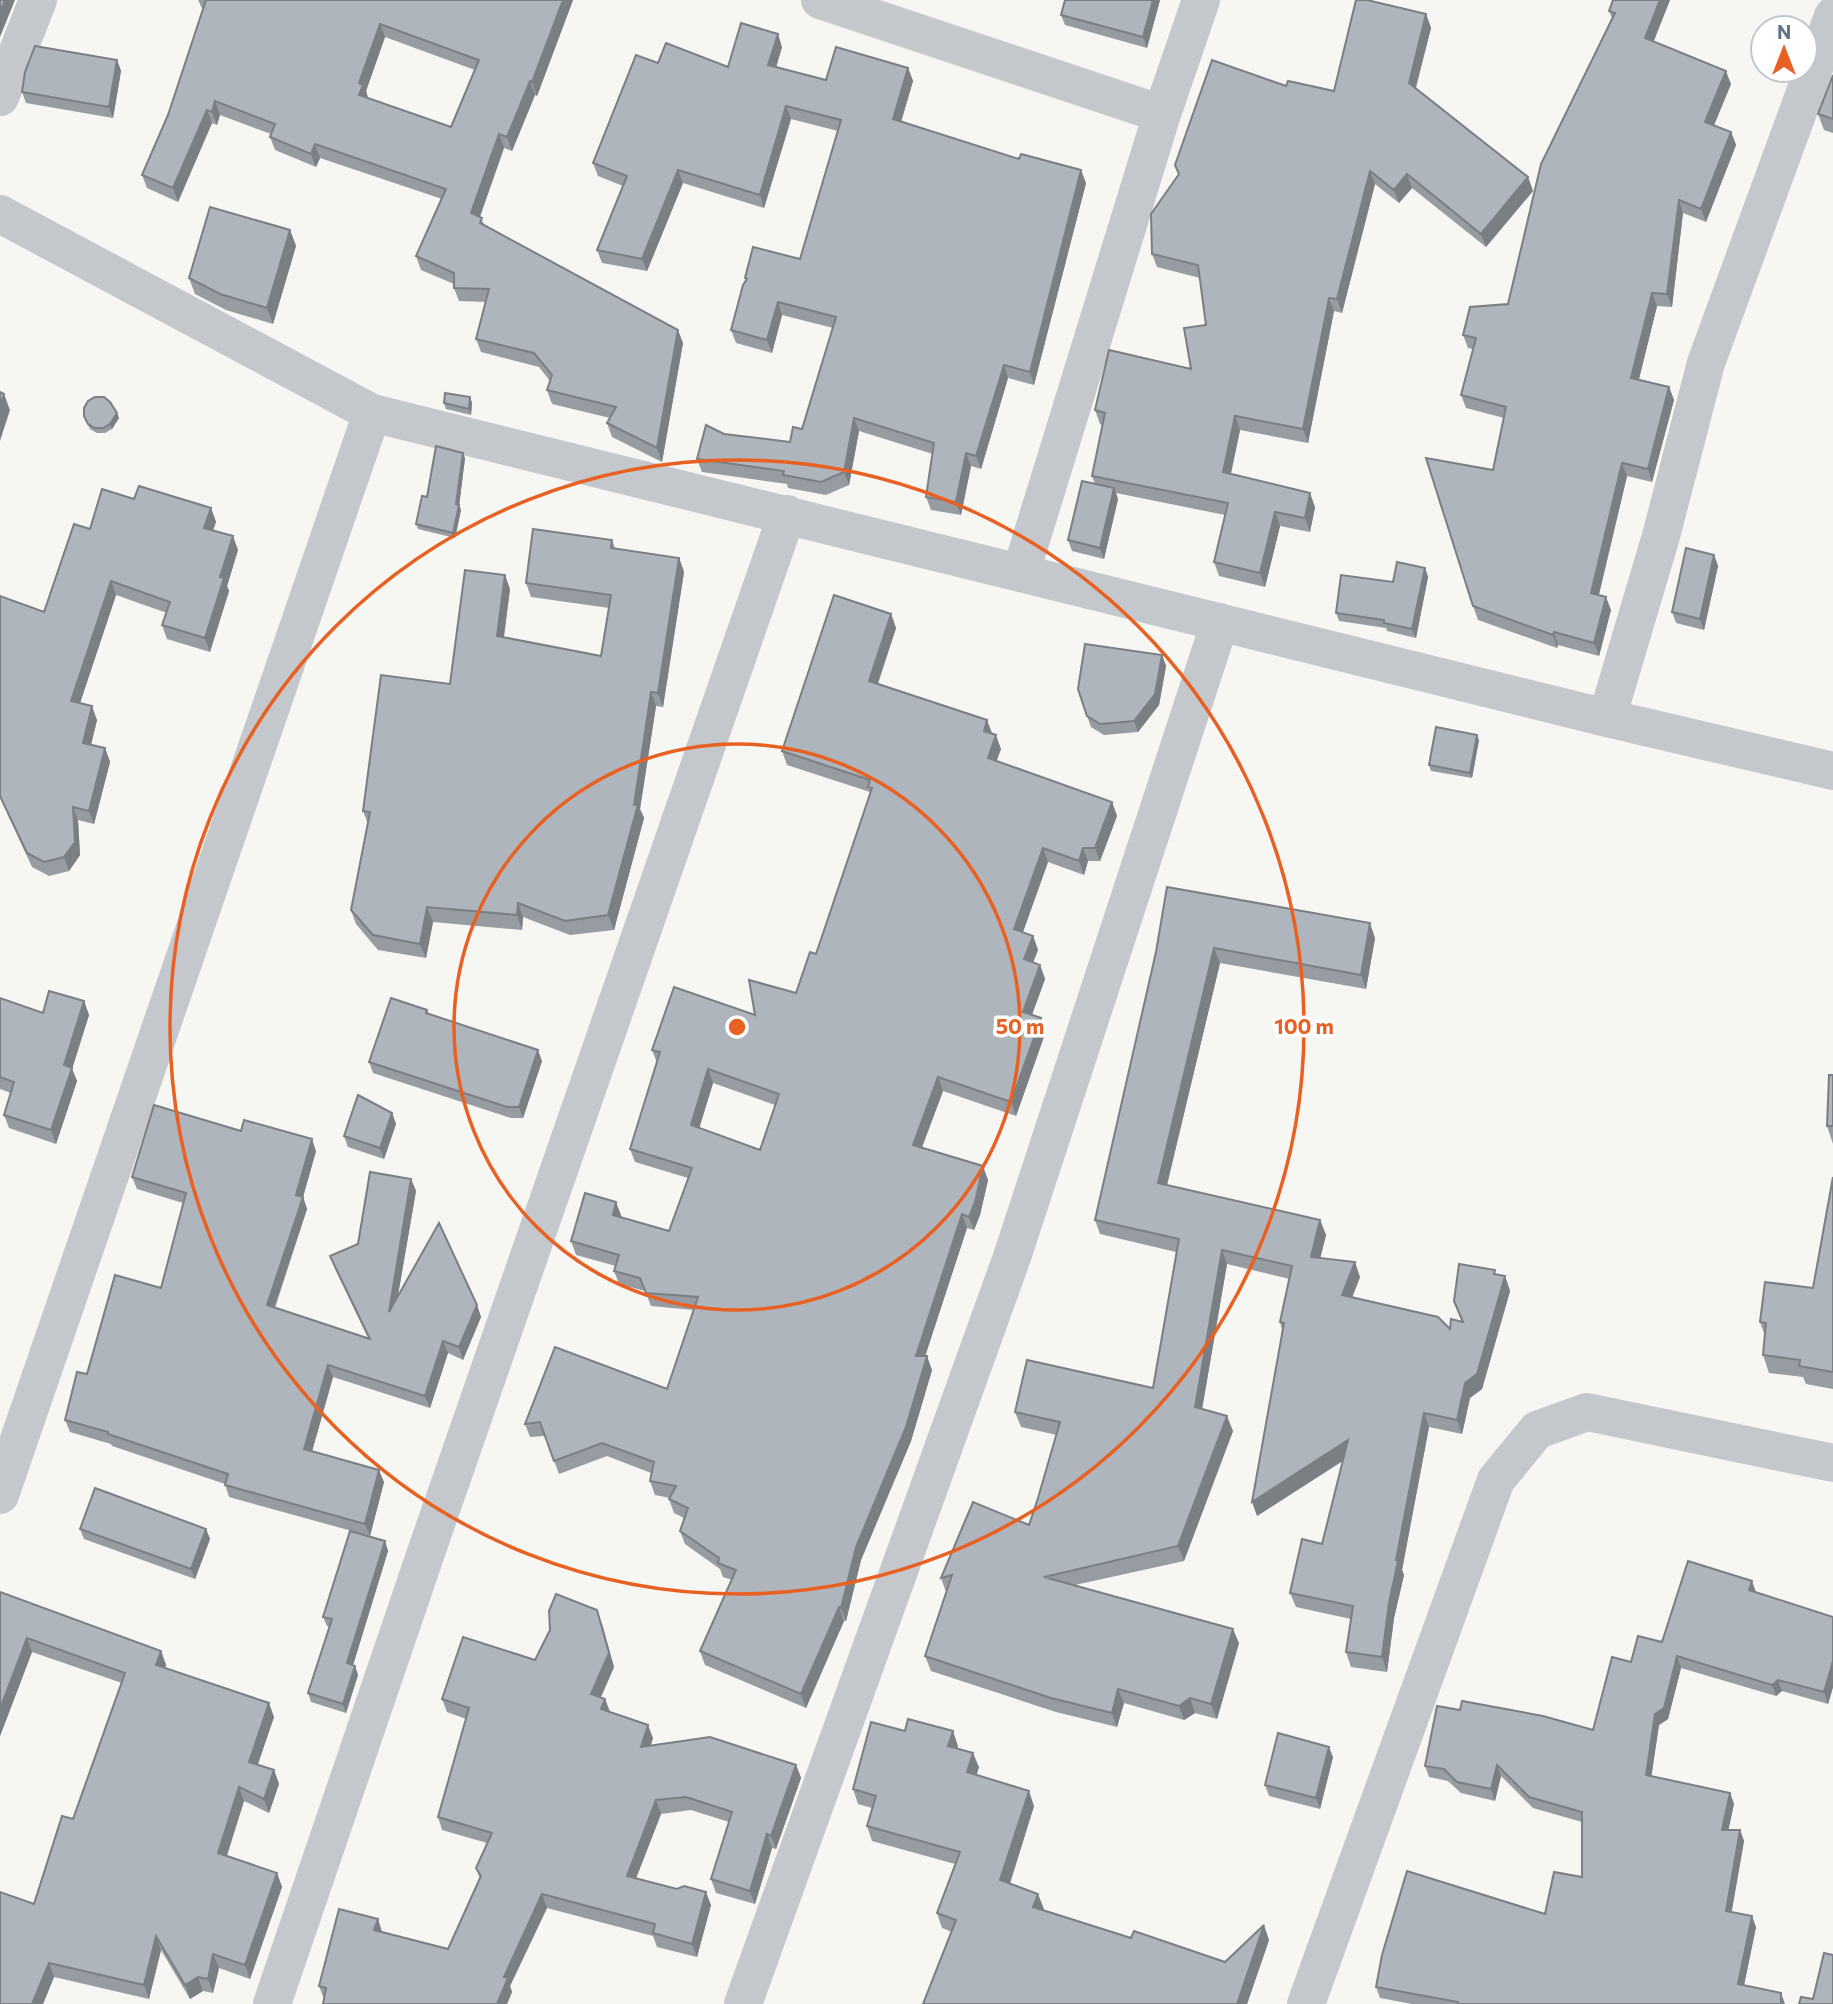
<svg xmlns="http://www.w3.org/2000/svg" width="1833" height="2004" font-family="Commissioner,sans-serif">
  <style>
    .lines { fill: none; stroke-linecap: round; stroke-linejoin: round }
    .minor { stroke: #c4c7cb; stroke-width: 38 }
    .wall { fill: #969ca2; fill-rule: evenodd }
    .shaded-wall { fill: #7a7f84 }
    .building { fill: #afb5bc; stroke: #7a7f84; stroke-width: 2; fill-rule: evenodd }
    .ring { fill: none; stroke: #e86022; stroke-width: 3.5 }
    .centre { fill: #e86022; stroke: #fff; stroke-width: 3.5 }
    .ring-label { font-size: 21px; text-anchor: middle; font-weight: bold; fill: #e86022; stroke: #fff; stroke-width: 7; stroke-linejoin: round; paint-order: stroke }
  </style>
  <rect width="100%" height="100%" fill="#f6f7f3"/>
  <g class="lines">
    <path class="minor" d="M820,0L1162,114
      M0,97L38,0
      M0,214L372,413L1607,718L1833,771
      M1021,572L1162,114L1201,0
      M1607,718L1661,536L1706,363L1833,16
      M0,1495L372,413
      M272,2004L430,1541L787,514
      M743,2004L1012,1257L1220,622
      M1306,2004L1496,1480L1537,1430L1587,1412L1833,1463"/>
  </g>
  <path class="wall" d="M198,0H573L537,96L535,95L512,151L504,148L480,217L485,226L683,343L662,462L612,437L607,423L610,418L552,404L547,390L550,381L539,367L481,352L476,339L485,302L459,301L454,288V284L421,270L416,256L442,199L320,158L316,167L275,150L270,137L271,134L220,115L217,125L212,123L178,202L147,188L142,175L168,115L203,10ZM385,37L475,70L451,127L368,98L366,91Z
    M1160,0L1147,48L1065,25L1061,15Z
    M1670,0L1653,41L1731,84L1714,125L1731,132L1736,145L1706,222L1683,213L1672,307L1657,306L1639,379L1669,387L1674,400L1652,482L1627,476L1599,595L1611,610L1599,656L1558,645L1557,648L1478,620L1473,606L1493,470L1504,418L1466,408L1461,395L1473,349L1468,348L1463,335L1508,304L1612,18L1609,11Z
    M1426,14L1431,28L1416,88L1528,177L1533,191L1486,247L1412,188L1399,203L1375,184L1342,313L1334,311L1308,443L1240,430L1231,474L1315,507L1310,532L1280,526L1265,587L1219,576L1214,562L1225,515L1116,493L1118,499L1104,559L1072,551L1068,540L1095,484L1092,476L1102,425L1100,424L1095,410L1191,369L1206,325L1200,278L1157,267L1152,254L1286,86L1334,91Z
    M782,47L776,67L826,80L908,68L913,81L901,122L1086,183L1034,385L1008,378L981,469L971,466L961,515L931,510L926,497L933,454L859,431L849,485L826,495L788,488L787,484L702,472L697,459L724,434L790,442L802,429L833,328L782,315L772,353L736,343L731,330L746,281L745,278L800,259L838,131L791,119L764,208L683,183L647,271L602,263L597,250L623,186L598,176L593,163L658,63L728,67Z
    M117,60L121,71L113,118L26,103L22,92Z
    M1833,75V133L1824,130L1818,114Z
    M290,230L296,246L273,324L226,310L195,294L189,278Z
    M470,397L472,403L471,415L446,409L444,403Z
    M117,413L119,418L112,429L105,433H97L90,429L84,416Z
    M465,458L459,505L461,510L455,538L418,529L416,524L427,497Z
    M134,499L211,508L216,522L213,530L238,550L227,586L229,591L210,652L167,639L162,625L167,613L116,595L80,703L97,720L91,745L105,748L110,762L94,824L78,820L80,855L69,871L49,876L32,867L0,798V596L44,612L90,529Z
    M612,540L615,548L679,558L684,572L663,707L656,706L640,809L644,818L614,930L570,935L523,917L522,930L433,922L426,958L378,950L356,924L351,910L368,824L363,811L450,684L510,589L504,637L601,656L609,608L531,597L526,583Z
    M1714,555L1718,566L1704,630L1676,623L1672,612Z
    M1425,568L1428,577L1416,638L1387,631L1386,628L1339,621L1336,613L1393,582Z
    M891,614L896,628L878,684L992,734L1001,749L996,761L1112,802L1117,816L1100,861H1088L1084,875L1048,862L1023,932L1033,936L1038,950L1033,962L1040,965L1045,979L1032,1015L1046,1031L1016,1116L943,1091L922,1147L988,1180L980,1215L974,1230L967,1228L925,1356L932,1370L911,1441L861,1560L846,1621H844L806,1708L705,1665L700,1651L732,1580L723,1577L720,1569L685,1544L680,1531L684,1518L674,1513L669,1499L670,1498L655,1495L650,1481L651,1473L607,1456L559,1474L545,1436L530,1437L525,1424L667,1389L694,1310L651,1306L645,1291L619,1284L614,1271L616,1266L576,1255L571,1241L621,1215V1217L669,1231L688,1178L635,1162L630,1149L657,1063L652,1050L755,1015L796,993L816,954L871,794L870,792L787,765L782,751ZM713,1083L775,1105L760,1150L699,1128Z
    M1162,655L1166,666L1159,705L1138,732L1104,735L1091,727L1087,716Z
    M1479,740L1472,778L1431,771L1429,765Z
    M1375,938L1366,989L1220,963L1167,1185L1320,1220L1326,1235L1320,1258L1360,1277L1352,1298L1450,1329L1462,1322L1454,1301L1496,1274L1505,1276L1510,1291L1482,1389L1470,1398L1462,1434L1429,1427L1402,1570L1404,1575L1394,1618L1387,1672L1351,1667L1346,1652L1351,1619L1296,1607L1290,1593L1322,1544L1343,1461L1257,1516L1282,1330L1280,1322L1290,1279L1227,1264L1202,1409L1233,1431L1184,1561L1075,1585L1239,1643L1217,1719L1195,1713L1184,1720L1124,1703L1117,1727L1056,1712L931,1671L925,1656L946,1592L941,1578L1029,1525L1038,1498L1057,1435L1021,1427L1015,1412L1153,1388L1176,1252L1100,1234L1095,1220L1156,952Z
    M0,998L43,1013L84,1001L89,1015L72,1069L77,1081L56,1144L9,1128L4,1115L11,1093L0,1089Z
    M427,1010L429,1014L542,1061L523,1118H511L373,1073L369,1062Z
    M1833,1075V1144L1827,1126Z
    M392,1113L396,1124L384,1159L348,1147L344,1136Z
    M316,1151L303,1197L307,1209L275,1308L368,1338L335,1269L330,1256L358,1244L411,1179L416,1191L398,1295L477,1305L481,1317L463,1360L448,1353L430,1408L333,1377L312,1451L384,1482L370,1536L229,1497L225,1484L112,1446L111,1444L70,1432L65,1420L87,1374L161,1288L183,1203L137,1189L132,1177Z
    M1833,1177V1389L1806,1384L1803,1377L1769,1373L1763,1355L1765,1336L1760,1322L1813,1288Z
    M80,1529H206L210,1539L195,1579L84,1539Z
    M385,1541L388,1551L353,1665L355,1666L358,1675L346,1713L311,1702L308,1693L330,1627L327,1626L323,1617Z
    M0,1592L161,1651L166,1665L165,1668L274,1717L257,1765L274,1770L279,1784L269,1813L244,1801L227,1856L277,1873L282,1887L250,1979L219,1968L213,1993L203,1991L190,1999L161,1950L149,1999L54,1977L43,2004L34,1904L73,1819L122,1683L32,1652L0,1736Z
    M1756,1592L1833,1617V1687L1828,1704L1782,1691L1776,1696L1681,1668L1668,1719L1659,1725L1651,1776L1730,1793L1734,1804L1728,1830H1740L1744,1841L1731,1912L1756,1927L1744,1985L1785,2004H1412L1380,1998L1376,1987L1545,1914L1582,1877V1822L1533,1808L1501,1776L1495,1801L1461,1793L1448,1781L1429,1777L1425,1766L1460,1710L1593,1730L1631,1662L1662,1642Z
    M602,1623L614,1667L601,1697L605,1699L610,1712L653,1738L651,1745L796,1765L801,1778L776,1849L772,1848L755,1904L716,1893L711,1879L729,1822L691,1810L661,1814L636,1878L711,1905L697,1957L657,1947L653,1936L547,1908L510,1986L512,1992L507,2004H323L324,1999L319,1986L378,1919L382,1932L448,1949L480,1879L476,1868L487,1843L442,1830L438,1817L466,1719L447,1712L442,1699L535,1660Z
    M958,1746L957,1748L979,1767L976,1775L1034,1806L1010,1884L1044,1909L1043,1910L1131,1938L1225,1962L1269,1940L1247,2004L952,1932L942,1928L937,1913L955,1864L872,1841L867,1826L872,1808L858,1804L853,1789Z
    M1333,1757L1320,1809L1269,1796L1265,1785Z"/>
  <path class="shaded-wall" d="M5,0H15L0,37V12Z
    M563,0H573L537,96L532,82Z
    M1153,0H1160L1147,48L1143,37Z
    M1660,0H1670L1650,51L1645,38Z
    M1426,14L1431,28L1413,97L1409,83Z
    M380,24L385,37L366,91L368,98L359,95V83Z
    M778,34L782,47L773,78L768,65Z
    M117,60L121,71L113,118L109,107Z
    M908,68L913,81L898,132L893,119Z
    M1726,71L1731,84L1710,135L1705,122Z
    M530,81L535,95L512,151L507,137Z
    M215,101L220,115L217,125L212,112Z
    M786,106L791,119L764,208L760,195Z
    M207,110L212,123L178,202L173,188Z
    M1731,132L1736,145L1706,222L1701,209Z
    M499,134L504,148L476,227L471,213Z
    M315,144L320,158L316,167L311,154Z
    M678,170L683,183L647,271L642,259Z
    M1081,170L1086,183L1034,385L1030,372Z
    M1370,171L1375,184L1342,313L1337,299Z
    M1407,174L1412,188L1399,203L1394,190Z
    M1528,177L1533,191L1486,247L1481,234Z
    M1679,200L1683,213L1672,307L1667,294Z
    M290,230L296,246L273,324L267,308Z
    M1652,293L1657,306L1636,391L1631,378Z
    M1329,298L1334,311L1308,443L1303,429Z
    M778,302L782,315L772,353L767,340Z
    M678,330L683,343L662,462L657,448Z
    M1004,365L1008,378L981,469L976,456Z
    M1669,387L1674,400L1652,482L1648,469Z
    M4,394L10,410L0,441V407Z
    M470,397L472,403L471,415L469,409Z
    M117,413L119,418L112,429L110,424Z
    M1235,416L1240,430L1228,486L1223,472Z
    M854,418L859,431L849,485L844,472Z
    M463,453L465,458L459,507V505L461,510L455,538L453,533Z
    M966,453L971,466L961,515L956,502Z
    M1622,463L1627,476L1596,606L1591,593Z
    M1114,488L1118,499L1104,559L1100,548Z
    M1310,493L1315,507L1310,532L1305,518Z
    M211,508L216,522L209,541L204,528Z
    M1275,512L1280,526L1265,587L1260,573Z
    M233,536L238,550L227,586L229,591L210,652L205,638L220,577Z
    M1714,555L1718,566L1704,630L1700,619Z
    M679,558L684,572L663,707L658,693Z
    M1425,568L1428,577L1416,638L1412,629Z
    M505,575L510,589L502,650L497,636Z
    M111,581L116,595L76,715L71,701Z
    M1606,597L1611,610L1599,656L1594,643Z
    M891,614L896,628L874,694L869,681Z
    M1554,632L1558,645L1557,648L1553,635Z
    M1162,655L1166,666L1159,705L1138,732L1134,721Z
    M651,692L656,706L640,809L644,818L614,930L608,915L634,805Z
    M92,706L97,720L88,757L83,743Z
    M987,720L992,733L984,731Z
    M996,735L1001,749L993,771L988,758Z
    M1477,735L1479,740L1472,778L1470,773Z
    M105,748L110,762L94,824L89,811Z
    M1112,802L1117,816L1100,861L1095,848Z
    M73,807L78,820L80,855L69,871L64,857Z
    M1043,848L1048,862L1019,943L1014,929Z
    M1083,848L1088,861L1084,875L1079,861Z
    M518,903L523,917L522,930L517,915Z
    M427,907L433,922L426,958L420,944Z
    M1370,923L1375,938L1366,989L1361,975Z
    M1033,936L1038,950L1029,973L1024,959Z
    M1214,948L1220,963L1164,1197L1158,1183Z
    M1040,965L1045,979L1028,1025L1023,1012Z
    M84,1001L89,1015L72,1069L77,1081L56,1144L51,1130L64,1065Z
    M1041,1018L1046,1031L1016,1116L1011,1102Z
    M538,1050L542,1061L523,1118L519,1107Z
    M708,1069L713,1083L696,1139L691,1125Z
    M938,1077L943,1091L918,1158L913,1145Z
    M392,1113L396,1124L384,1159L380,1148Z
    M312,1139L316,1151L303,1197L307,1209L271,1317L267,1305L296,1195Z
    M983,1166L988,1180L980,1215L974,1230L969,1217Z
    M411,1179L416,1191L393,1324L389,1312Z
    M616,1202L621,1215L617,1228L613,1215Z
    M962,1214L967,1228L921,1369L916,1356Z
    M1320,1220L1326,1235L1317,1272L1311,1257Z
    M1222,1250L1227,1264L1200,1421L1195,1407Z
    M1355,1262L1360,1277L1347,1310L1342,1295Z
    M1505,1276L1510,1291L1482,1389L1470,1398L1462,1434L1457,1420L1465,1383Z
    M477,1305L481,1317L463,1360L459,1347Z
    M443,1341L448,1353L430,1408L425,1396Z
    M927,1356L932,1370L911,1441L861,1560L846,1621L841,1608L856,1547Z
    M328,1365L333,1377L309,1462L304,1449Z
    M1424,1413L1429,1427L1402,1570L1404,1575L1394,1618L1387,1672L1382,1657L1389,1603L1396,1560Z
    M1227,1416L1233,1431L1184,1561L1178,1546Z
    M1348,1440L1353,1454L1257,1516L1252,1502Z
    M379,1470L384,1482L370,1536L365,1524Z
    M206,1529L210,1539L195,1579L191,1569Z
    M385,1541L388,1551L351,1672L347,1663Z
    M1752,1581L1756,1592L1749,1590Z
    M839,1607L844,1621L806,1708L801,1694Z
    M597,1610L614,1667L596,1708L591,1694Z
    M1233,1629L1239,1643L1217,1719L1211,1704Z
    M27,1638L32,1652L0,1736V1709Z
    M161,1651L166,1665L161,1679L156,1665Z
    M1677,1656L1681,1668L1668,1719L1659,1725L1650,1786L1646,1775L1655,1714Z
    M1833,1661V1687L1828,1704L1824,1692Z
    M355,1666L358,1675L346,1713L343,1704Z
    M1778,1680L1782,1691L1776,1696L1772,1685Z
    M1118,1689L1124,1703L1117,1727L1112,1713Z
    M1190,1698L1195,1713L1184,1720L1179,1706Z
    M605,1699L610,1712L601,1709Z
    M269,1703L274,1717L254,1776L249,1762Z
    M648,1725L653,1738L646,1760L641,1747Z
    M953,1731L958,1746L954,1761L948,1746Z
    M1329,1747L1333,1757L1320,1809L1316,1798Z
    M973,1753L979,1767L973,1787L967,1772Z
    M796,1765L801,1778L776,1849L771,1836Z
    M1497,1765L1501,1776L1495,1801L1491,1789Z
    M274,1770L279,1784L269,1813L264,1799Z
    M239,1787L244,1801L223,1867L218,1853Z
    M1029,1791L1034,1806L1006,1895L1000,1880Z
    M1730,1793L1734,1804L1726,1841L1722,1830Z
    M656,1800L661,1814L632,1889L627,1876Z
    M1740,1830L1744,1841L1730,1922L1726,1911Z
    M767,1834L772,1848L755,1904L750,1891Z
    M277,1873L282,1887L250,1979L245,1965Z
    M706,1892L711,1905L697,1957L692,1944Z
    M542,1894L547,1908L510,1986L512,1992L507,2004H497L504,1977Z
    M1038,1894L1044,1909L1039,1922L1033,1907Z
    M1752,1916L1756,1927L1742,1995L1738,1984Z
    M378,1919L382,1933L374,1930Z
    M1264,1925L1269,1940L1247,2004H1237Z
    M156,1936L161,1950L149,1999L144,1985Z
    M213,1954L219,1968L213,1993L208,1979Z
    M49,1963L54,1977L43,2004H32Z
    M198,1977L203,1991L190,1999L185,1985Z
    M1781,1993L1785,2004H1781Z"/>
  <path class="building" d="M0,0H5L0,12Z
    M206,0H563L532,82L530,81L507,137L499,134L471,213L482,218L480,223L678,330L657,448L607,423L616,407L547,390L552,375L534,353L476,339L489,289L454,288V273L416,256L446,189L315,144L311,154L270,137L275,124L215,101L212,112L207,110L173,188L142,175L168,115ZM380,24L479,60L451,127L359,95L363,85L359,83Z
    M1065,0H1153L1143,37L1061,15Z
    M1356,0H1367L1426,14L1409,83L1528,177L1481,234L1407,174L1394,190L1370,171L1337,299L1329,298L1303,429L1235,416L1223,472L1310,493L1305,518L1275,512L1260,573L1214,562L1228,503L1092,476L1105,413L1095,410L1109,350L1191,369L1184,328L1206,325L1198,265L1152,254L1151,214L1179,174L1175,165L1212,60L1286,86L1288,81L1334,91Z
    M1613,0H1660L1645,38L1726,71L1705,122L1731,132L1701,209L1679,200L1667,294L1652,293L1631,378L1669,387L1648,469L1622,463L1591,593L1606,597L1594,643L1554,632L1553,635L1473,606L1426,458L1493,470L1506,407L1461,395L1476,338L1463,335L1470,307L1508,304L1541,164L1615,13L1609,11Z
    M741,23L778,34L768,65L826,80L836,47L908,68L893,119L1019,159L1021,154L1081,170L1030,372L1004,365L976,456L966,453L956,502L926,497L934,443L854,418L844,472L821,482L783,475L784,471L697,459L706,425L724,434L790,442L793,427L802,429L836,317L778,302L767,340L731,330L743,285L747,279L745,278L753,247L800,259L841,120L786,106L760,195L678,170L642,259L597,250L627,176L593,163L636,55L658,63L666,43L728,67Z
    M35,46L117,60L109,107L22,92L25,72Z
    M1833,75V119L1818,114Z
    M210,207L290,230L267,308L220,294L189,278Z
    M0,392L4,394L0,407Z
    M445,393L470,397L469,409L444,403Z
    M95,397H104L110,402L117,413L110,424L103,428H95L88,424L84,416V408L88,401Z
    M436,446L463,453L456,504L459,505L453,533L416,524L422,496L427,497Z
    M1082,481L1114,488L1100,548L1068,540Z
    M139,486L211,508L204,528L233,536L220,577L224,578L205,638L162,625L170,602L111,581L71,701L92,706L83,743L105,748L89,811L73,807L75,842L64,857L44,862L27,853L0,796V596L44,612L74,524L90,529L102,489L134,499Z
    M533,529L612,540L611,548L679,558L658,693L651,692L634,805L638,804L608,915L565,921L518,903L517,915L427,907L420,944L373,935L351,910L370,812L363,811L381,675L450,684L465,570L505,575L497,636L601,656L611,595L526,583Z
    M1686,548L1714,555L1700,619L1672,612Z
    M1397,562L1425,568L1412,629L1384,623V620L1336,613L1341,575L1393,582Z
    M834,595L891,614L869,681L987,720L984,731L996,735L988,758L1112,802L1095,848H1083L1079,861L1043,848L1014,929L1033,936L1024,959L1040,965L1023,1012L1041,1018L1011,1102L938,1077L913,1145L983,1166L975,1202L969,1217L962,1214L916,1356H927L906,1427L856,1547L841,1608L839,1607L801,1694L700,1651L736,1570L718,1563L719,1558L680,1531L688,1508L669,1499L676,1486L650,1481L654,1462L602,1443L554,1461L540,1422L525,1424L555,1347L667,1389L698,1297L646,1293L640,1278L614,1271L619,1255L571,1241L585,1193L616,1202L613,1215L669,1231L692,1168L630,1149L660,1052L652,1050L674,987L755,1015L749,980L796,993L810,952L816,954L872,788L868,787L870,780L782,751ZM708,1069L779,1094L760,1150L691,1125Z
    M1085,644L1162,655L1155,694L1134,721L1100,724L1087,716L1078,689Z
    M1436,727L1477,735L1470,773L1429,765Z
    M1167,887L1370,923L1361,975L1214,948L1158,1183L1320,1220L1311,1257L1355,1262L1342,1295L1438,1317L1450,1329L1451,1319L1463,1322L1454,1301L1459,1264L1495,1270L1494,1274L1505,1276L1477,1374L1465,1383L1457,1420L1424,1413L1396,1560L1398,1561L1389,1603L1382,1657L1346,1652L1353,1606L1290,1593L1302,1539L1322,1544L1348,1440L1252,1502L1284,1323L1280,1322L1292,1266L1222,1250L1195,1407L1227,1416L1178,1546L1044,1577L1233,1629L1211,1704L1190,1698L1179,1706L1118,1689L1112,1713L1051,1698L925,1656L952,1575L941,1578L973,1502L1029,1525L1038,1498L1060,1422L1015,1412L1027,1360L1153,1388L1179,1239L1095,1220L1156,952Z
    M49,991L84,1001L64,1065L72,1068L51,1130L4,1115L14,1082L0,1077V998L43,1013Z
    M391,998L427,1010L426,1013L538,1050L519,1107H507L369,1062Z
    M1829,1075H1833V1126H1827Z
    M358,1095L392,1113L380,1148L344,1136Z
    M154,1105L241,1131L244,1120L312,1139L296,1195L303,1197L267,1305L370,1339L330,1256L358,1244L370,1172L411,1179L389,1312L439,1223L477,1305L459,1347L443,1341L425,1396L328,1365L304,1449L379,1470L365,1524L225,1485L228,1474L108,1434V1432L65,1420L77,1372L87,1374L115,1275L161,1288L186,1193L132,1177Z
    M1833,1177V1372L1799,1366L1800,1360L1763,1355L1766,1323L1760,1322L1765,1282L1813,1288Z
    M95,1488L206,1529L191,1569L80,1529Z
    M350,1531L385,1541L347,1663L355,1666L343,1704L308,1693L332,1619L323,1617Z
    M1688,1561L1752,1581L1749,1590L1833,1617V1661L1824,1692L1778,1680L1772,1685L1677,1656L1664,1708L1655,1714L1646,1775L1730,1793L1722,1830H1740L1726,1911L1752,1916L1738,1984L1781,1993V2004H1458V2002L1376,1987L1382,1955L1407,1871L1545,1914L1554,1872L1582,1877V1812L1529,1797L1497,1765L1491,1789L1457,1782L1444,1769L1425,1766L1437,1706L1460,1710L1462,1701L1543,1716L1593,1730L1612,1657L1631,1662L1638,1636L1662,1642Z
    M0,1592L161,1651L156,1665L269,1703L249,1762L274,1770L264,1799L239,1787L218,1853L277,1873L245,1965L213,1954L208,1979L198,1977L185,1985L156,1936L144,1985L49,1963L32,2004H0V1892L34,1904L62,1816L73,1819L125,1673L27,1638L0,1709Z
    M556,1594L597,1610L609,1653L591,1694L605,1699L601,1709L648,1725L641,1747L710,1737L796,1765L771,1836L767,1834L750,1891L711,1879L732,1812L686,1797L656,1800L627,1876L677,1889L684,1886L706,1892L692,1944L653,1933L655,1924L542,1894L504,1977L508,1978L497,2004H323L326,1988L319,1986L339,1909L378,1919L374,1930L448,1949L481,1876L476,1868L492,1833L438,1817L469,1708L442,1699L463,1637L535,1660L550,1630L549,1611Z
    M908,1719L953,1731L948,1746L973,1753L967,1772L1029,1791L1000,1880L1038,1894L1033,1907L1131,1938L1134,1931L1225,1962L1264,1925L1237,2004H923L956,1920L937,1913L960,1852L867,1826L876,1796L853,1789L871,1722L905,1731Z
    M1278,1733L1329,1747L1316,1798L1265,1785Z
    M1824,1953L1833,1955V2004H1799L1801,1997L1813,1999Z"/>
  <g class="ring">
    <circle cx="737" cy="1027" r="283"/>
    <circle cx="737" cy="1027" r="567"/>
  </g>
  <circle cx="737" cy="1027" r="10" class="centre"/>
  <g class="ring-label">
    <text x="1020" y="1034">50 m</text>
    <text x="1304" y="1034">100 m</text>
  </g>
  <g transform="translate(1784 49)"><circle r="33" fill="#ffffff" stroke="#c1c7ce" stroke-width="2"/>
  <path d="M0-5L12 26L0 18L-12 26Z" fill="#e86022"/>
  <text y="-10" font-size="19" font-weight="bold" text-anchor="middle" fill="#657485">N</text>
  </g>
</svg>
